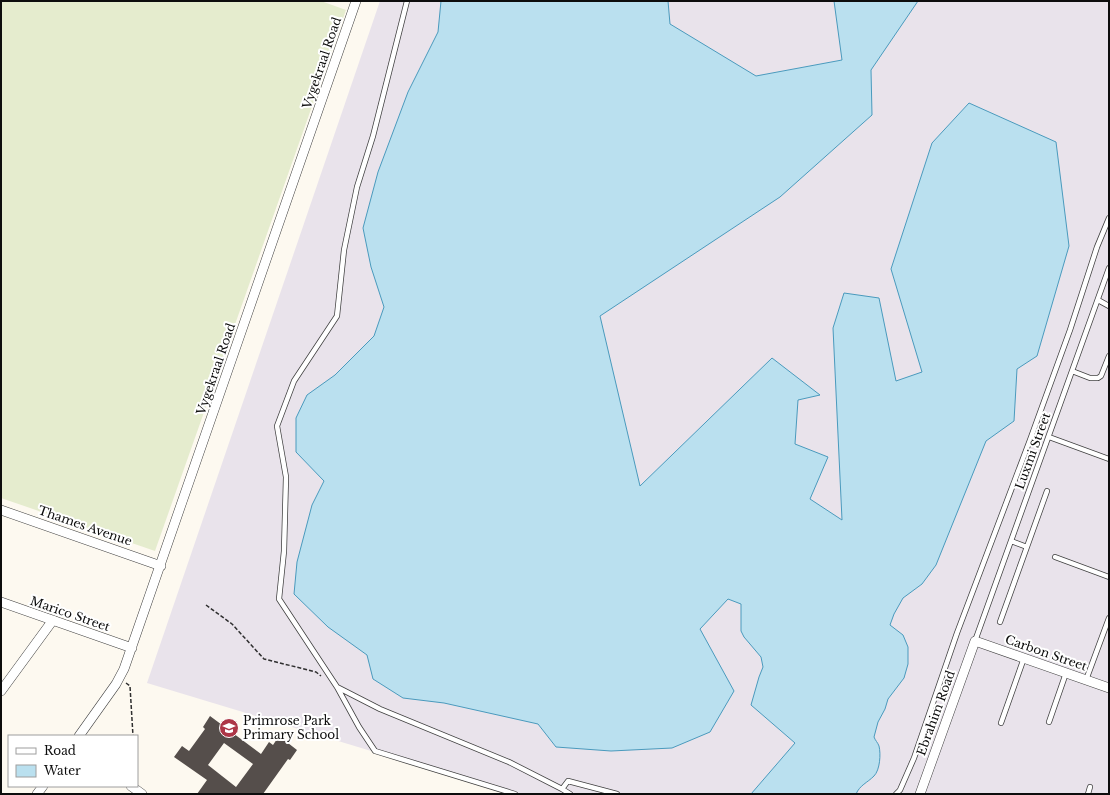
<svg xmlns="http://www.w3.org/2000/svg" width="1110" height="795" font-family="'Libre Baskerville',serif">
  <style>
    .industrial { fill: #e9e3eb }
    .pitch { fill: #e5ecce }
    .water { fill: #bae0ef; stroke: #4a9abd }
    .building { fill: #554e4b; fill-rule: evenodd }
    .lines { fill: none; stroke-linecap: round; stroke-linejoin: round }
    .service-casing { stroke: #404040; stroke-width: 6 }
    .minor-casing { stroke: #404040; stroke-width: 10 }
    .path { stroke: #2f2f2f; stroke-width: 1.5; stroke-dasharray: 4 2; stroke-linecap: butt }
    .service { stroke: #fff; stroke-width: 4.5 }
    .minor { stroke: #fff; stroke-width: 9 }
    .labels { text-anchor: middle; stroke-width: 4; stroke-linejoin: round; paint-order: stroke }
    .street-label { font-size: 12px; fill: #0d0d0d; stroke: #fff }
    .poi-label { font-size: 12px; fill: #0d0d0d; stroke: #fff; text-anchor: start }
  </style>
  <rect width="100%" height="100%" fill="#fdf9f0"/>
  <path class="industrial" d="M380,1H1109V794H513L147,683Z"/>
  <path class="pitch" d="M1,1H321L346,10L155,551L1,498Z"/>
  <path class="water" d="M441,1H668L670,24L756,76L842,60L834,1H918L871,70L872,115L780,197L600,316L640,486L772,358L820,395L798,400L795,444L828,457L810,499L842,520L833,328L844,293L879,298L896,381L922,372L891,269L932,143L969,103L1056,142L1069,246L1037,356L1017,369L1014,421L986,441L936,565L922,584L903,598L894,614L890,625L903,635L908,647V664L904,678L888,699L885,709L878,722L874,737C875,740 878,743 879,746C881,754 880,770 874,776C867,783 860,785 856,794H751L795,743L751,705L759,677L763,667L761,657L744,637L741,631V604L728,599L700,629L734,691L710,732L672,748L611,751L556,747L538,724L444,703L403,698L373,679L367,655L328,627L294,594L297,562L312,505L324,481L296,452V418L307,395L335,375L374,336L384,307L371,267L363,228L378,172L408,92L438,32Z"/>
  <path class="building" d="M210,716L261,754L269,742L273,745L279,736L297,750L290,760L288,759L263,794H197L207,780L174,757L182,746L189,751L205,729L203,727ZM224,743L253,764L236,787L208,765Z"/>
  <g class="lines">
    <defs>
      <path id="service" d="M407,1L373,136L357,187L344,250L337,316L294,381L277,426L286,477L284,551L279,599L337,687L359,727L375,751L515,794
        M1098,300L1109,306
        M1072,371L1090,378H1098L1101,376L1109,356
        M1049,437L1109,459
        M1011,541L1027,547
        M1055,557L1109,577
        M1000,622L1047,491
        M975,641L1109,268
        M1086,680L1109,618
        M337,687L380,709L509,762L562,789L568,781L617,794
        M1049,722L1066,673
        M1001,723L1024,658
        M562,789L570,794
        M896,794L900,790L914,758L957,633L1030,440L1070,330L1097,247L1109,218
        M1088,794L1090,787"/>
      <path id="minor" d="M1,510L161,566
        M1,602L132,648
        M1,691L53,620
        M79,736L116,684L124,669L356,1
        M131,786L142,794
        M37,794L43,786
        M920,794L975,641L1109,688"/>
    </defs>
    <use href="#service" class="service-casing"/>
    <use href="#minor" class="minor-casing"/>
    <path class="path" d="M206,605L232,624L264,659L316,672L321,676
      M126,683L130,686L133,736"/>
    <use href="#service" class="service"/>
    <use href="#minor" class="minor"/>
  </g>
  <defs>
    <symbol id="school-disc" viewBox="-11 -11 22 22"><circle r="9.5" fill="#ad3647" stroke="#fff"/><path d="M0-5L7-2L0 1L-7-2ZM-4 1L0 2.5L4 1V4Q0 6-4 4Z" fill="#fff"/></symbol>
  </defs>
  <g fill-rule="evenodd">
    <use href="#school-disc" x="218" y="717" width="22" height="22"/>
  </g>
  <g class="labels">
    <g class="street-label">
      <text transform="translate(322 63) rotate(-71)" y="4">Vygekraal Road</text>
      <text transform="translate(216 369) rotate(-71)" y="4">Vygekraal Road</text>
      <text transform="translate(1033 451) rotate(-70)" y="4">Luxmi Street</text>
      <text transform="translate(85 526) rotate(19)" y="4">Thames Avenue</text>
      <text transform="translate(70 614) rotate(19)" y="4">Marico Street</text>
      <text transform="translate(1046 653) rotate(19)" y="4">Carbon Street</text>
      <text transform="translate(936 713) rotate(-70)" y="4">Ebrahim Road</text>
    </g>
    <g class="poi-label">
      <text x="243" y="725">Primrose Park<tspan x="243" dy="14">Primary School</tspan></text>
    </g>
  </g>
  <rect width="1110" height="795" fill="none" stroke="#0d0d0d" stroke-width="4"/>
  <rect x="8" y="735" width="130" height="52" fill="#ffffff" stroke="#9e9e9e"/>
  <rect x="16" y="748" width="20" height="6" fill="#ffffff" stroke="#9e9e9e"/>
  <text x="44" y="755" font-size="12" fill="#0d0d0d">Road</text>
  <rect x="16" y="765" width="20" height="12" fill="#bae0ef" stroke="#9e9e9e"/>
  <text x="44" y="775" font-size="12" fill="#0d0d0d">Water</text>
</svg>
